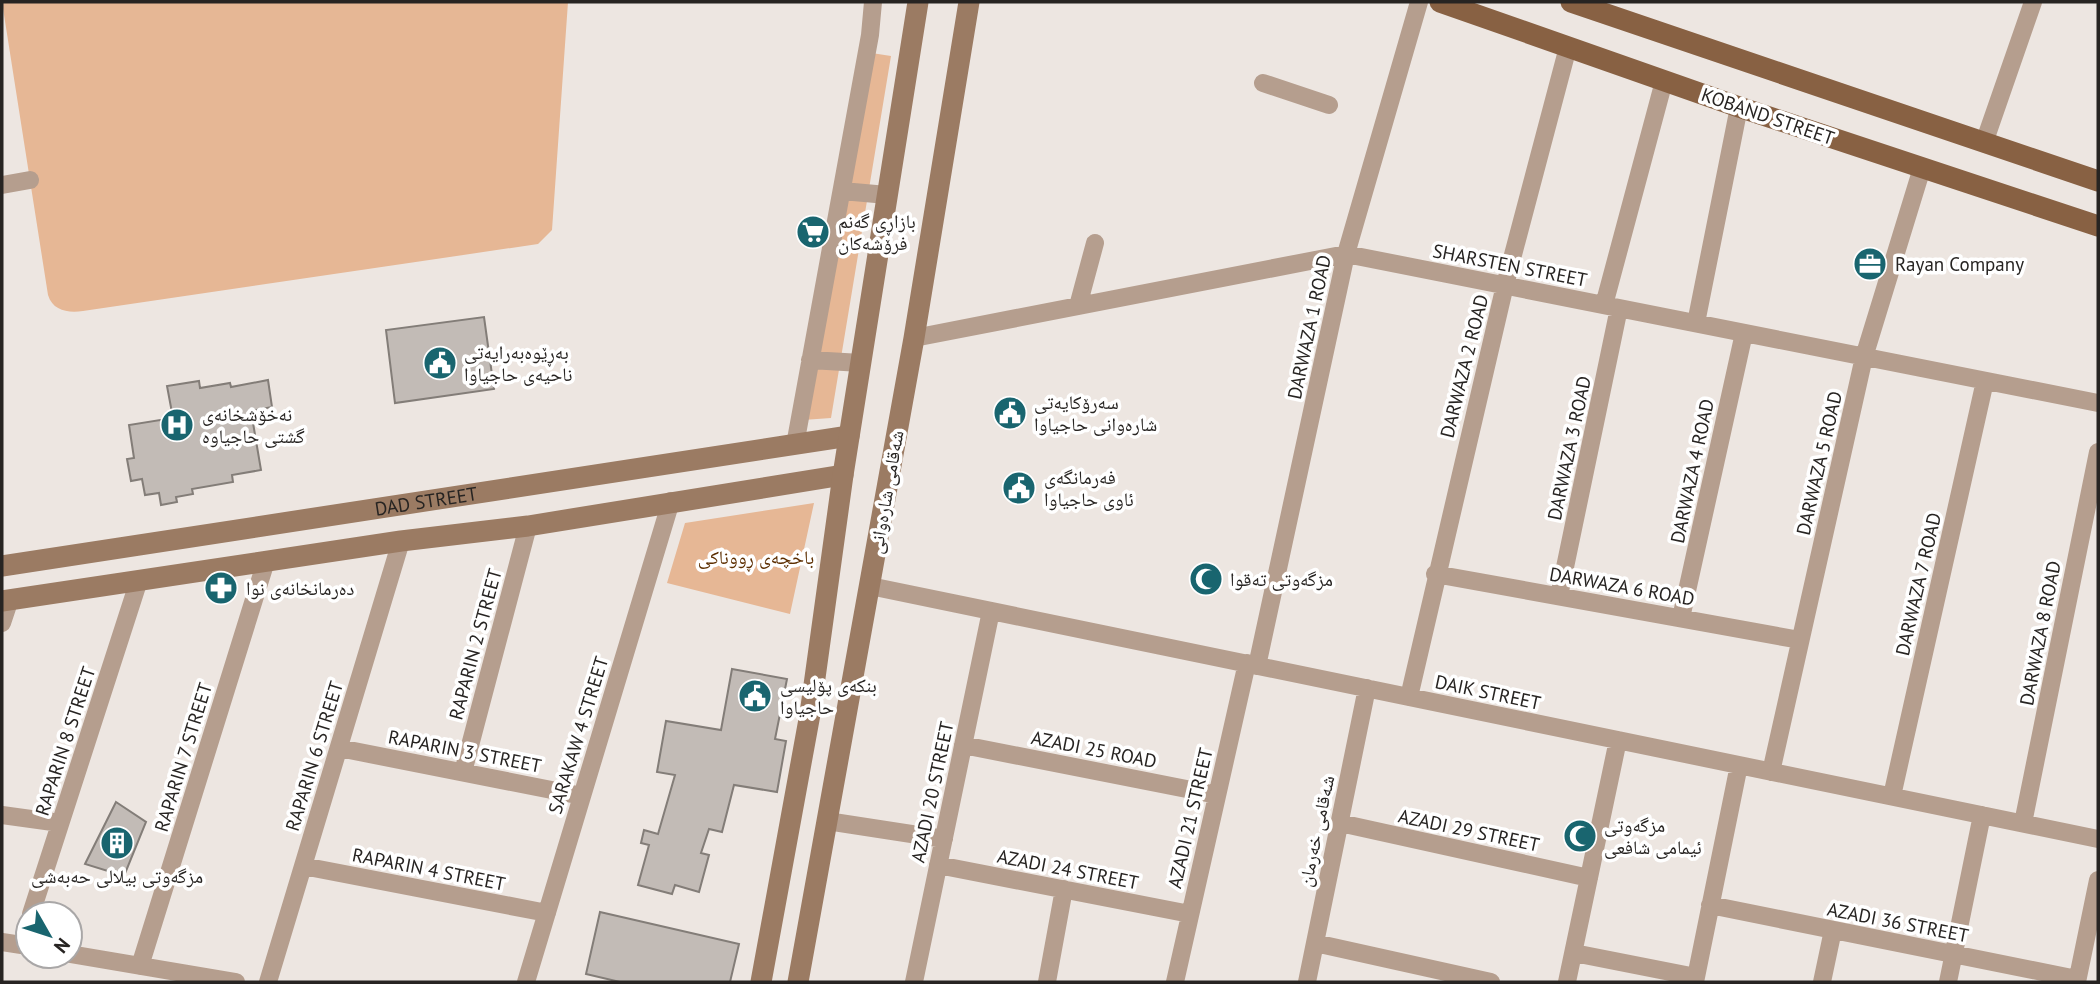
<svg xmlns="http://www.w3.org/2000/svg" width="2100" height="984" font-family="'PT Sans','Noto Naskh Arabic',sans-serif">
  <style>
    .green { fill: #e6b795 }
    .building { fill: #c2bbb6; stroke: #837d78; stroke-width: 2 }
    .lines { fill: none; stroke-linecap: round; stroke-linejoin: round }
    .street { stroke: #b59e8e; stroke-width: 18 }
    .secondary { stroke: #9b7b63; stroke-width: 21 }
    .primary { stroke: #886143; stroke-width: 21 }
    .labels { text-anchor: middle; stroke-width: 7; stroke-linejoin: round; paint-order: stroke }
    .street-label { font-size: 19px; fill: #272422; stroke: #fff }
    .poi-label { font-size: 19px; fill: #272422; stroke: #fff; text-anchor: start }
    .park-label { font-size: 19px; fill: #5c2e00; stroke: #fff }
  </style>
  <rect width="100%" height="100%" fill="#ede6e1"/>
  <path class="green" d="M2,2H568L552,230L538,244L83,311C68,313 53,311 48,295Z
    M865,52L891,56L831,418L803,420Z
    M814,503L790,614L667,583L685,523Z"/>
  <path class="building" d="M484,317L494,389L395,403L386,330Z
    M268,380L272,407L251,411L261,470L232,475L233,482L192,489L193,494L176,497L177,502L161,505L159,493L145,495L142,479L131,481L127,459L134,458L129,425L173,418L167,386L199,381L200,388L230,383L231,387Z
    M732,669L787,679L775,739L786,741L777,792L734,785L722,832L709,829L701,853L709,855L699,892L675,885L672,894L638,885L649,845L641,843L644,830L658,834L675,775L657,772L666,721L721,730Z
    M116,802L146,822L124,876L85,864Z
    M600,912L739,944L730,982H620L586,974Z"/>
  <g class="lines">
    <path class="street" d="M1263,83L1329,105
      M1984,143L2033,2
      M2,185L30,180
      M842,191L887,195
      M1604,305L1664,81
      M1078,306L1095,243
      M1696,323L1739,107
      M914,338L1346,254L2098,403
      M810,360L861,363
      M795,445L870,35L873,2
      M1435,574L1800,640
      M870,586L2098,839
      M1559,596L1619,308
      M1681,618L1744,333
      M2,623L10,599
      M1257,666L1346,254L1419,2
      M1409,697L1505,285L1568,47
      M963,745L1217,795
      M339,748L582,796
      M463,772L528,526
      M1771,772L1864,357L1922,168
      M1892,796L1985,381
      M2,815L60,823
      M827,821L944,839
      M1340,823L1589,878
      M2023,823L2098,452
      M938,865L1190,914
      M303,866L547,913
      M1710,905L2077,979
      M31,914L139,580
      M2,942L28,946
      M1315,943L1491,982
      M1574,953L1696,977
      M70,954L236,982
      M140,966L266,561
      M268,982L401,541
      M526,982L671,501
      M914,982L991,611
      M1047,982L1064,889
      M1175,982L1247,663
      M1307,982L1367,688
      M1567,982L1618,740
      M1695,982L1739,765
      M1822,982L1833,930
      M1948,982L1982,815
      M2077,982L2098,880"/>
    <g class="secondary">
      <path id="s1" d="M2,566L849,436"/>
      <path d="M2,601L401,541L528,526L843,475"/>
      <path d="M761,982L810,714L843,475L918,2"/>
      <path d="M798,982L914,338L969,2"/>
    </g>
    <path class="primary" d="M1440,2L1739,107L2098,226
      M1571,2L2098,181"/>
  </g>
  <defs>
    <symbol id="supermarket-disc" viewBox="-11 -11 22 22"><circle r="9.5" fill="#19656f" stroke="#fff"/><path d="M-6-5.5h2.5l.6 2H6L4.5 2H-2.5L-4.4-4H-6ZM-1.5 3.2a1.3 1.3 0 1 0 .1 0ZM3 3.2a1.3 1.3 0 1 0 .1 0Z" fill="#fff"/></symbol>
    <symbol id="office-disc" viewBox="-11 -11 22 22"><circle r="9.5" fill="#19656f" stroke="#fff"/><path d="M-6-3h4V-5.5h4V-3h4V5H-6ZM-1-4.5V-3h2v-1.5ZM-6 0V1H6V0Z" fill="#fff"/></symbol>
    <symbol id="civic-disc" viewBox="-11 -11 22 22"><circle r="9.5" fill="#19656f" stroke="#fff"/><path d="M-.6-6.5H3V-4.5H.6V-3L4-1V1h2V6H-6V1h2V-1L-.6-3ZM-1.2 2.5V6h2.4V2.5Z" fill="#fff"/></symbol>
    <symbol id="hospital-disc" viewBox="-11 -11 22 22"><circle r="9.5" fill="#19656f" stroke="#fff"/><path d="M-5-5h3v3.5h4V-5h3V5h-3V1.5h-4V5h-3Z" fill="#fff"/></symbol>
    <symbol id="mosque-disc" viewBox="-11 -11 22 22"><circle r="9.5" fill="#19656f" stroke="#fff"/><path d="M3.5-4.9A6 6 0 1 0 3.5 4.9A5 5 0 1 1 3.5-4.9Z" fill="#fff"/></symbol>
    <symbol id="pharmacy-disc" viewBox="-11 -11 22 22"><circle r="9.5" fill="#19656f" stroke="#fff"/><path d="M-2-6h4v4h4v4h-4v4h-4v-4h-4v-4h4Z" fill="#fff"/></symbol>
    <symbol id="building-disc" viewBox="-11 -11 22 22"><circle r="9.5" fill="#19656f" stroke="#fff"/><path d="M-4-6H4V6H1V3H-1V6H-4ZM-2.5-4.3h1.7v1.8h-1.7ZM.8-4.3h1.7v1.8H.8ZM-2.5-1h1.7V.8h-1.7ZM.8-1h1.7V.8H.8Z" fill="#fff"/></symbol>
  </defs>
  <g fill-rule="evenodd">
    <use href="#supermarket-disc" x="794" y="213" width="38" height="38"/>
    <use href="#office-disc" x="1851" y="245" width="38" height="38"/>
    <use href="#civic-disc" x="421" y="344" width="38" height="38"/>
    <use href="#civic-disc" x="991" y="394" width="38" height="38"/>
    <use href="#hospital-disc" x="158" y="406" width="38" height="38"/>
    <use href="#civic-disc" x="1000" y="469" width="38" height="38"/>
    <use href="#mosque-disc" x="1187" y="560" width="38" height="38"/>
    <use href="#pharmacy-disc" x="202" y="569" width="38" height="38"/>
    <use href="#civic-disc" x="736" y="677" width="38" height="38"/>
    <use href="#mosque-disc" x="1561" y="817" width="38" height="38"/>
    <use href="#building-disc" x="98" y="824" width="38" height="38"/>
  </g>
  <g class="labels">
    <g class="street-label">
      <text transform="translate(1768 116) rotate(19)" y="7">KOBAND STREET</text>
      <text transform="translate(1510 265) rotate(11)" y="7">SHARSTEN STREET</text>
      <text transform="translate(1309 327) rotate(-78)" y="7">DARWAZA 1 ROAD</text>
      <text transform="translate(1464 366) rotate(-76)" y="7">DARWAZA 2 ROAD</text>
      <text transform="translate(1569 448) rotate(-78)" y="7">DARWAZA 3 ROAD</text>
      <text transform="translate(1819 463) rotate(-77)" y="7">DARWAZA 5 ROAD</text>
      <text transform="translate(1692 471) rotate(-78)" y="7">DARWAZA 4 ROAD</text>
      <text transform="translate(886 492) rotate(-80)" y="7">شەقامی شارەوانی</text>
      <text dy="7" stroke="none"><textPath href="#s1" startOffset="429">DAD STREET</textPath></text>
      <text transform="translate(1918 584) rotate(-77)" y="7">DARWAZA 7 ROAD</text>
      <text transform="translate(1622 586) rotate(10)" y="7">DARWAZA 6 ROAD</text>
      <text transform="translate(2040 633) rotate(-79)" y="7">DARWAZA 8 ROAD</text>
      <text transform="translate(475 644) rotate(-75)" y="7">RAPARIN 2 STREET</text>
      <text transform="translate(1488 692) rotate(12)" y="7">DAIK STREET</text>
      <text transform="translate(578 735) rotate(-73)" y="7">SARAKAW 4 STREET</text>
      <text transform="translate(65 741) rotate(-72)" y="7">RAPARIN 8 STREET</text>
      <text transform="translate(1094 749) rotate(11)" y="7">AZADI 25 ROAD</text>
      <text transform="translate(465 751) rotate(11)" y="7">RAPARIN 3 STREET</text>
      <text transform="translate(314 756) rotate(-73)" y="7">RAPARIN 6 STREET</text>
      <text transform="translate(183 757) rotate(-73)" y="7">RAPARIN 7 STREET</text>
      <text transform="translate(932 792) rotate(-78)" y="7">AZADI 20 STREET</text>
      <text transform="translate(1190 818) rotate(-77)" y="7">AZADI 21 STREET</text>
      <text transform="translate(1469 830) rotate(12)" y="7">AZADI 29 STREET</text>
      <text transform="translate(1316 831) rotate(-78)" y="7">شەقامی خەرمان</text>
      <text transform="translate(429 869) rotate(11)" y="7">RAPARIN 4 STREET</text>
      <text transform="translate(1068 869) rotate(11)" y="7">AZADI 24 STREET</text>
      <text transform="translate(1898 922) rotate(11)" y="7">AZADI 36 STREET</text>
    </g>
    <g class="poi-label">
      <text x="838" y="228">بازاڕی گەنم<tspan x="838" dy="22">فرۆشەکان</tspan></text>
      <text x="1895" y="271">Rayan Company</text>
      <text x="464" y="359">بەڕێوەبەرایەتی<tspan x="464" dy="22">ناحیەی حاجیاوا</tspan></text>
      <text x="1034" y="409">سەرۆکایەتی<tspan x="1034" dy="22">شارەوانی حاجیاوا</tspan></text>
      <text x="202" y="421">نەخۆشخانەی<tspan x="202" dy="22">گشتی حاجیاوە</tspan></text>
      <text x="1044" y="484">فەرمانگەی<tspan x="1044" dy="22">ئاوی حاجیاوا</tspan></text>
      <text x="1230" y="586">مزگەوتی تەقوا</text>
      <text x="246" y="595">دەرمانخانەی نوا</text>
      <text x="780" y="692">بنکەی پۆلیسی<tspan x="780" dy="22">حاجیاوا</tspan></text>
      <text x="1604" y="832">مزگەوتی<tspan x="1604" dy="22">ئیمامی شافعی</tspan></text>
      <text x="117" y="883" text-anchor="middle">مزگەوتی بیلالی حەبەشی</text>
    </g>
    <g class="park-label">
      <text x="756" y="564">باخچەی ڕووناکی</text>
    </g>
  </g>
  <rect width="2100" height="984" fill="none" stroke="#272422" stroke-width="7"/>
  <g transform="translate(49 935) rotate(129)"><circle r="33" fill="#ffffff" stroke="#a9a7a7" stroke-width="2"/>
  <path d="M0-5L12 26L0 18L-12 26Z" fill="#19656f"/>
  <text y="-10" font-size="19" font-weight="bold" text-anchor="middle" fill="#272422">N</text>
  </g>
</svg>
